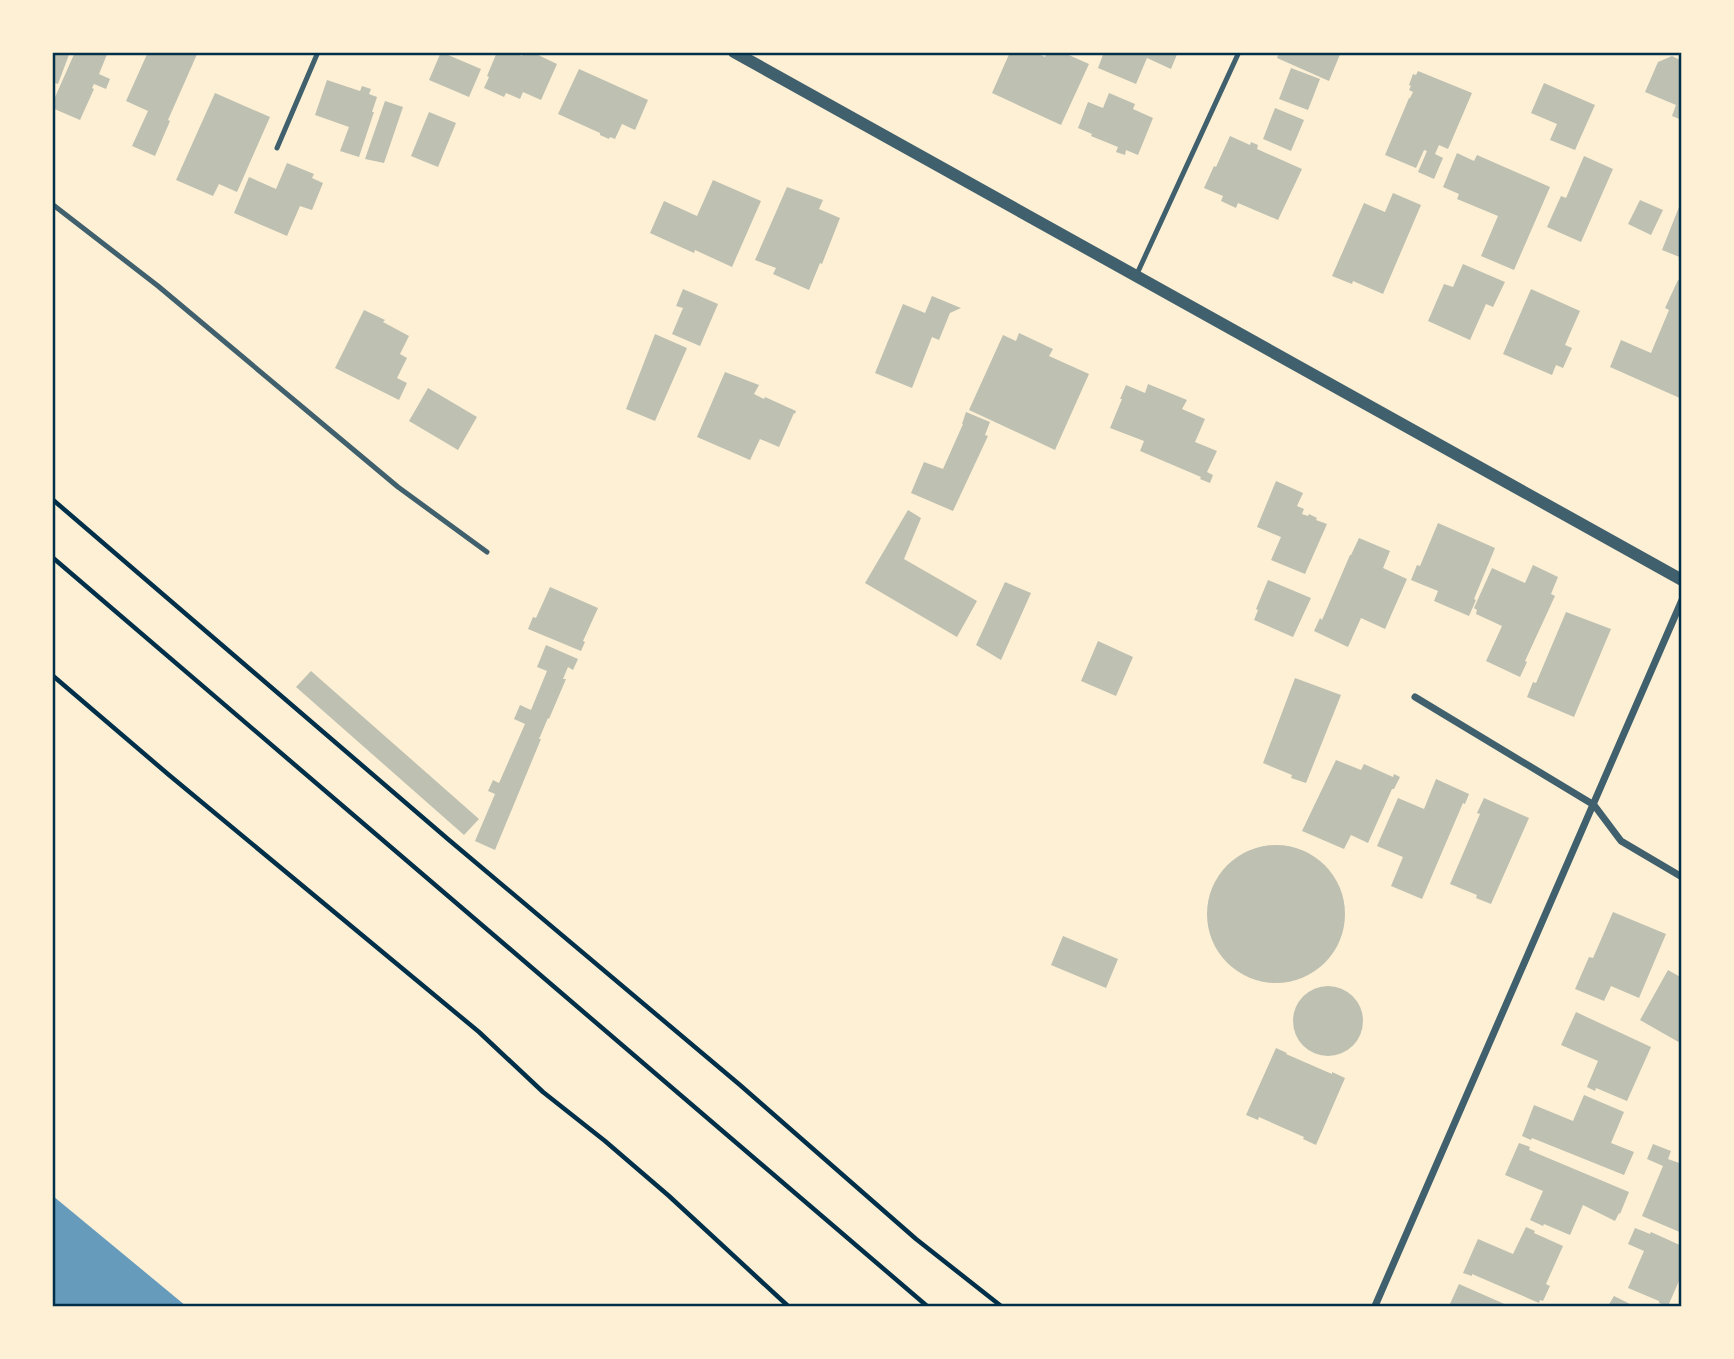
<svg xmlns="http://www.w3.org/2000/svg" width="1734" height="1359" font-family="Inter,sans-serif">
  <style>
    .water { fill: #669bbc }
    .building { fill: #bec0b2 }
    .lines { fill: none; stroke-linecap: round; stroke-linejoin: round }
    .path { stroke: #003049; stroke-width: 4.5 }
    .service { stroke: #3f606c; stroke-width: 5 }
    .minor { stroke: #3f606c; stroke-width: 7 }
    .tertiary { stroke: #3f606c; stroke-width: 12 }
    .neatline { fill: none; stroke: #003049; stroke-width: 2.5 }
  </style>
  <rect width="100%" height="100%" fill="#fdf0d5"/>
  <path class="water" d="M52,1196H53L186,1306H53Z"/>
  <path class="building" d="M52,52H70L58,84L52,82Z
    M75,52H108L99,74L110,79L106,89L94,84L92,88L94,89L80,120L52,108V104Z
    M148,52L155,55L156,52H198L168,120L170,121L155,156L132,146L148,111L126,101Z
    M441,52L481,69L469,97L429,80Z
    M497,52H515L522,56L524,52H532L557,64L541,100L523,92L520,99L506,93L504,97L484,88L489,77L487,76Z
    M1010,52H1034L1045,57L1047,52H1062L1089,64L1061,125L992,93Z
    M1104,52H1178L1171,69L1147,58L1136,84L1098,68Z
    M1279,52H1341L1329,81L1277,58Z
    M1672,56L1682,61V120L1672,116L1676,105L1645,92L1658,62Z
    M1291,68L1320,79L1308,110L1279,99Z
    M579,69L648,100L635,130L622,124L615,139L610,137L609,139L600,135V133L558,114Z
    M1418,71L1472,93L1448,149L1439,145L1435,154L1443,158L1434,179L1418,172L1427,151L1424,150L1416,168L1385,155L1409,98H1410L1413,92L1409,90L1411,86L1409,85L1413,74L1416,75Z
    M327,80L360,91L362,86L371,89L369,94L377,97L372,112H374L359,157L340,151L349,127L315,115Z
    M1544,83L1595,105L1575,150L1550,140L1557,124L1531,113Z
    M215,93L270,117L237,192L219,184L213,196L176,180Z
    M1109,93L1135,104L1133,109L1153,118L1138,155L1126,150L1125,155L1116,152L1118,147L1091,136L1092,134L1078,128L1088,102L1103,108Z
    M385,101L403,107L384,163L365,159Z
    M1275,108L1304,120L1291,151L1263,139Z
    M429,112L456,123L438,167L411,156Z
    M1230,136L1250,145L1251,142L1258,145L1257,149L1302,169L1278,220L1238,203L1236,208L1221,201L1223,196L1204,188L1214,166L1216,167Z
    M1457,153L1474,161L1477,155L1550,187L1514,270L1481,256L1498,216L1457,199L1459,194L1443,187Z
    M1584,156L1613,169L1581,242L1547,227L1561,196L1566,198Z
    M287,163L314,174L312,178L323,183L312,210L300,206L287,236L234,213L249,177L276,189Z
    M713,180L761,201L732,267L695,250L694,253L650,233L664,201L697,216Z
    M787,187L823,200L819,209L840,218L822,264L820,263L809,290L773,274L776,268L755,260Z
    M1393,193L1421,205L1383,294L1353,281L1352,284L1332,276L1364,203L1385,212Z
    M1640,200L1663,210L1651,235L1628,224Z
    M1679,207L1682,208V258L1662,250Z
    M1463,264L1505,282L1493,307L1486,304L1470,340L1428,321L1444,284L1453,287Z
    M1678,280L1682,281V399L1610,367L1621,340L1651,353L1669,310L1665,308Z
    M683,289L718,304L700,346L672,334L683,308L676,306Z
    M1531,289L1580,311L1565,345L1572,348L1563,368L1556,365L1552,375L1503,354Z
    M932,296L961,308L950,313L939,340L932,337L912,388L875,373L903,304L925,313Z
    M364,310L385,320L383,322L409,336L400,354L407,358L397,378L407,383L399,400L335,368Z
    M1019,333L1053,349L1049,356L1089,374L1055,450L969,410L1003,335L1016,341Z
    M655,334L687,348L655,421L626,409Z
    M725,372L759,385L754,394L764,399L765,397L796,411L795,414L794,413L779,447L760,439L750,460L697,437Z
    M1148,384L1187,400L1182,409L1205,419L1195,442L1217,451L1207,472L1213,475L1210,483L1200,479L1201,477L1140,451L1144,441L1110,428L1122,399H1120L1126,385L1145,393Z
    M428,388L477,417L458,450L409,421Z
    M966,412L990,422L985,435L988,436L953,511L911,493L924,462L943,469L963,424H962Z
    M1276,481L1303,493L1297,506L1304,509L1302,514L1308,516L1309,514L1317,518L1316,520L1327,524L1305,574L1271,560L1281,537L1257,527Z
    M908,510L921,518L904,559L977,601L957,637L865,583Z
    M1438,523L1495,548L1474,599L1476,600L1469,616L1434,601L1438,591L1411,580L1417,565L1420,566Z
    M1359,538L1390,551L1383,568L1407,579L1385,629L1361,618L1348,647L1314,631L1320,618L1322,620L1350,555H1351Z
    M1533,565L1558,577L1551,594L1555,596L1525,661L1527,662L1520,677L1486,661L1502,626L1476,614L1477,610L1474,608L1492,568L1525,583Z
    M1268,580L1311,598L1293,637L1254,620L1258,610L1256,609Z
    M1005,582L1031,593L1001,660L976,645Z
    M550,587L598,608L583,641L585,642L581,651L528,629L533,617L536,618Z
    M1566,612L1611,629L1574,717L1527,697L1533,682L1536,683Z
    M1098,641L1133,657L1116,696L1081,681Z
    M546,645L578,659L573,670L568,667L563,679H566L549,719L548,718L539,739H541L495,850L475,841L495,794L488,791L493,780L499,783L525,724L514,719L520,705L531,710L547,671L537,667Z
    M311,671L479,819L464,835L296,687Z
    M1295,678L1341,695L1306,783L1291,778L1292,775L1263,763Z
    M1336,760L1361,770L1364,764L1393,777L1394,774L1400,777L1394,789H1392L1368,843L1351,835L1344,849L1302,831Z
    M1436,779L1469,794L1465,804L1463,803L1422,899L1391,886L1403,857L1377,846L1398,798L1424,809Z
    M1484,798L1529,818L1491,904L1476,898L1477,895L1450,884L1480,814L1477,813Z
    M1207 914a69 69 0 1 1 138 0a69 69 0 1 1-138 0Z
    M1613,912L1666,934L1639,998L1611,986L1604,1001L1575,989L1589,957L1593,958Z
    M1063,936L1118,959L1106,988L1051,965Z
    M1668,970L1682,978V1044L1640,1020Z
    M1293 1021a35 35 0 1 1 70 0a35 35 0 1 1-70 0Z
    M1576,1012L1651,1047L1627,1101L1596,1088L1595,1091L1587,1087L1598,1061L1561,1045Z
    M1276,1048L1287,1053L1286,1054L1332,1074V1072L1345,1078L1316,1145L1303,1139L1304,1137L1259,1117L1258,1120L1246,1115Z
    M1584,1095L1624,1112L1611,1143L1634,1152L1624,1175L1532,1138L1531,1140L1522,1136L1534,1105L1573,1121Z
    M1519,1143L1530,1147L1529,1150L1629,1192L1620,1214L1619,1213L1615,1221L1583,1205L1570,1235L1544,1224L1543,1226L1530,1220L1543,1191L1505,1175Z
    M1653,1144L1671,1151L1668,1159L1682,1164V1233L1642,1216L1663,1166L1647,1159Z
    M1526,1227L1535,1231L1534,1233L1563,1246L1546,1284L1550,1286L1543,1301L1540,1300L1539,1303L1472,1274V1276L1463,1273L1478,1239L1513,1254Z
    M1635,1228L1650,1234L1651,1232L1682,1246V1282L1679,1281L1668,1306L1659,1303V1301L1628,1288L1644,1251L1628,1244Z
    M1459,1284L1509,1306H1449Z
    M1614,1296L1634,1306H1608Z"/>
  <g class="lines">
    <path class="path" d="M52,499L449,840L740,1085L916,1239L1001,1306
      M52,557L927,1306
      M52,675L169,775L479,1032L543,1092L605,1141L669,1196L788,1306"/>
    <path class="service" d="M277,148L318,52
      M52,204L158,286L398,487L487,552
      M1136,276L1239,52"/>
    <path class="minor" d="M1415,697L1594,805L1621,841L1682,877
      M1375,1306L1682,600"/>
    <path class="tertiary" d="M734,52L1682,580"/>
  </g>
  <rect width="1734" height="1359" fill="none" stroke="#fdf0d5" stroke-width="108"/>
  <rect x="54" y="54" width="1626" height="1251" class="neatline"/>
</svg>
